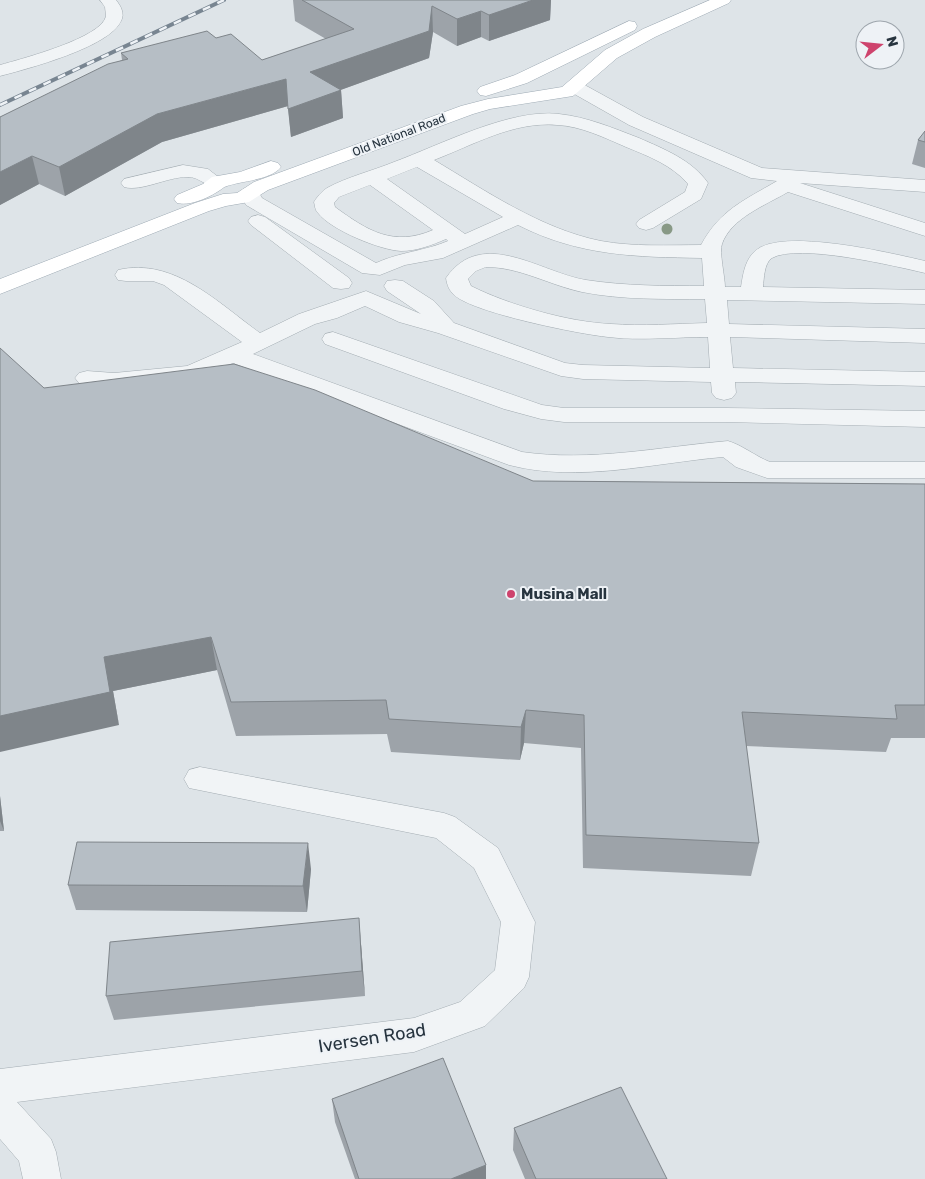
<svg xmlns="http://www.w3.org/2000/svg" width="925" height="1179" font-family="Rubik,sans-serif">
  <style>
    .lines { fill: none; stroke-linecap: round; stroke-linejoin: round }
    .minor-casing { stroke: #a3acb2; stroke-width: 1 }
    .major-casing { stroke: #9eaab4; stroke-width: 1 }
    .minor { fill: #f1f4f6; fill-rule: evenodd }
    .major { fill: #fff; fill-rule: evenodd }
    .rail-casing { stroke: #788591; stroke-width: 4 }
    .rail { stroke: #eef2f6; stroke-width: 2.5; stroke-dasharray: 8; stroke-linecap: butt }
    .tree { fill: #889986 }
    .wall { fill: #9da3a9 }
    .shaded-wall { fill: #7f858a }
    .building { fill: #b6bec5; stroke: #7f858a }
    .poi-dot { fill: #ce436d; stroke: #eef2f6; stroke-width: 2 }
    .labels { text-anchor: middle; stroke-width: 4; stroke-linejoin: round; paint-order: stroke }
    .far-street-label { font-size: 12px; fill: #27343f; stroke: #eef2f6 }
    .poi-label { font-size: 15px; font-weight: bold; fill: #27343f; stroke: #eef2f6; text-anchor: start }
    .near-street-label { font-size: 18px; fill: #27343f; stroke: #eef2f6 }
  </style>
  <rect width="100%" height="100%" fill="#dee4e8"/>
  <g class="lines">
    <defs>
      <path id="minor" d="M100,0H116C121,6 125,14 121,21C110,47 27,69 0,76V65C21,59 102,38 106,16L105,7Z
        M575,82L581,83L643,117L762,168L925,180V192L800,183L925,223V236L788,192C766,205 731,218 722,244C719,252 725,277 725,287H741C743,274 745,260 755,251C781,227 891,253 925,261V273C895,266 798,243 772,258C764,263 764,279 763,287L925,290V304L727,300L729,324L925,329V343L730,337L733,368L925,372V386L735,382L736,393L732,398L724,400L716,398L712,393L711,382L583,379L561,376L438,333L399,322L365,306L337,318L315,324L253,354L522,452C591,462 659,447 728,441C742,445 755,456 770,462H925V478H767L736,467L723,457C653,463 579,483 509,465L233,363L191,380L114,387L79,383L75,378L79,373L87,371L114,373L187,366L242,342L164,285L153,281H126L118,280L115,275L118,270C174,257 218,303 260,333L299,314L366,291L421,314L387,291L384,286L387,281L395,280L403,281L434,301L454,323L565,363L583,365L710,368L708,337C677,337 639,341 608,337C579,334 474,313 454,295C449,290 447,285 446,278C482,226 541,273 586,280C625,286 665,286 704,286L702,258C636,257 579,256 518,225L443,258L405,265L380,275L362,273L246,205L240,193L243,189L250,187L257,189L262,198L376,263C400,252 425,251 448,241L446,239C432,245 417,251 401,251C380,250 331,230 318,213C315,210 315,206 314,202C317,197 322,191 327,188C347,177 372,171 394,162C440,145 511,108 559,114C587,117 613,128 639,138C664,149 692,160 708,183L701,199L653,228L646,230L639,228L636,224L639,220L685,192L688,184C672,165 648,156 626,147C605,138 581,126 557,125C514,121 473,145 434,160C486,191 541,229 601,241C634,247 668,245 701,245C720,210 743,201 777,181L751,178L629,125L569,91L566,87L569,83ZM417,167L503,217L465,234L387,179ZM370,185L433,230C393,247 368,231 335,207L334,203L339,197ZM486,267C520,267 549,285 582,292C622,300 664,299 705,299L707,323C675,324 642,326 611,324C568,322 509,305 471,286L468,279L476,271Z
        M183,165L208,169L226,183L223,187C208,191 201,176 187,177C167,177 141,192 124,187L121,183L124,179Z
        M258,215L265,217L349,278L352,283L349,288L341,289L333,288L251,225L248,221L251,217Z
        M333,332L542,405L564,408H726L925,411V427L726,422H564L541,419L504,409L325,344L322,339L325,334Z
        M200,767L444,813L455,817L498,848L535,922L529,977L524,988L485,1026L414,1052L17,1102L51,1139L56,1152L61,1179H23L19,1161L0,1139V1069L414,1018L460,1002L495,970L501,922L474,868L436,838L189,788L184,779L189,770Z"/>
      <path id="major" d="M710,0H731L729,3L655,37L617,58L573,96L490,109L473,114L268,190L249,202L226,206L209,211L0,294V279L195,203L223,194L237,193L254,182L461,106L488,99L562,87L605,50L643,29Z
        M629,21L635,22L637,26L635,30L527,83L486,96L480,95L477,91L480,87L515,75Z
        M271,161L278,163L281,167C271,180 241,181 227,186C223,187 221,190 217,192C206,199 189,206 177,203L174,199L177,195L203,184L212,177L240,172Z"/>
    </defs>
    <use href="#minor" class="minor-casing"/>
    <use href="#major" class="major-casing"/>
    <use href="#minor" class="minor"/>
    <use href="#major" class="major"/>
    <defs>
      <path id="rail" d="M0,105L224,0"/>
    </defs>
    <use href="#rail" class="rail-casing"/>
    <use href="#rail" class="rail"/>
  </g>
  <circle class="tree" cx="667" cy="229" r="5.5"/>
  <path class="wall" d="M293,0H551L550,20L489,41L481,37L457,46L433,32L429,58L340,90H341L343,118L291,137L288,106L162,142L65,196L39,184L0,205V117L122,60L121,53L216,38L262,60L326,39L295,21Z
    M925,131V168L912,164L918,140Z
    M44,388L533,481L925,484V738H891L886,752L746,746L759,843L751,876L583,868L581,748L524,743L520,760L391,752L387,734L236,736L217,670L113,691L119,725Z
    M0,796L4,831H0Z
    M311,869L307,912L76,910L68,885Z
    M361,944L365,996L114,1020L106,996Z
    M332,1099L486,1165V1179H355L335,1122Z
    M514,1128L667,1179H525L513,1150Z"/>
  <path class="shaded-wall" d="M533,0H551L550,20L489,41V15Z
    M432,6L433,32L429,58L313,100L310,72Z
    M481,11V37L457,46V19Z
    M286,79L288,106L162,142L65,196L59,167L157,114Z
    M341,90L343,118L291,137L288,109Z
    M32,156L39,184L0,205V172Z
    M211,637L217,670L113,691L119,725L0,752V716L104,657Z
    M526,710L524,743L520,760L521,727Z
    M0,796L4,831L0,821Z
    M308,843L311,869L307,912L303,886Z
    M359,918L365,996L362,971Z
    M486,1165V1179H451Z"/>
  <path class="building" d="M302,0H533L489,15L481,11L457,19L432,6L429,31L310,72L341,90L288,109L286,79L157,114L59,167L32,156L0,172V117L108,64L128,59L121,53L207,31L216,38L231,34L262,60L354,29Z
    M925,131V142L918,140Z
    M0,348L44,388L234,364L315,390L533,481L925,484V705H895L897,719L742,712L759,843L586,835L584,715L526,710L521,727L389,719L386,700L231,702L211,637L104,657L110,692L0,716Z
    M77,842L308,843L303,886L68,885Z
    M359,918L362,971L106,996L110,942Z
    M443,1058L486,1165L451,1179H359L332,1099Z
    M621,1087L667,1179H536L514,1128Z"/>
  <circle class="poi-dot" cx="511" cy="594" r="5"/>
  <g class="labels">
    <g class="far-street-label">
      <text transform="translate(399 135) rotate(-21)" y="4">Old National Road</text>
    </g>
    <g class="poi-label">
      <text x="521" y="599">Musina Mall</text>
    </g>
    <g class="near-street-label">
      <text transform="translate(372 1038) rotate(-9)" y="6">Iversen Road</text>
    </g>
  </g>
  <g transform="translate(880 45) rotate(74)"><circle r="24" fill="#eef2f6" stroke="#9ea6ad"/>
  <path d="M0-4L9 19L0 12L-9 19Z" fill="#ce436d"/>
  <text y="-8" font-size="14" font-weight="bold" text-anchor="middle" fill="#27343f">N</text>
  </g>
</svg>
